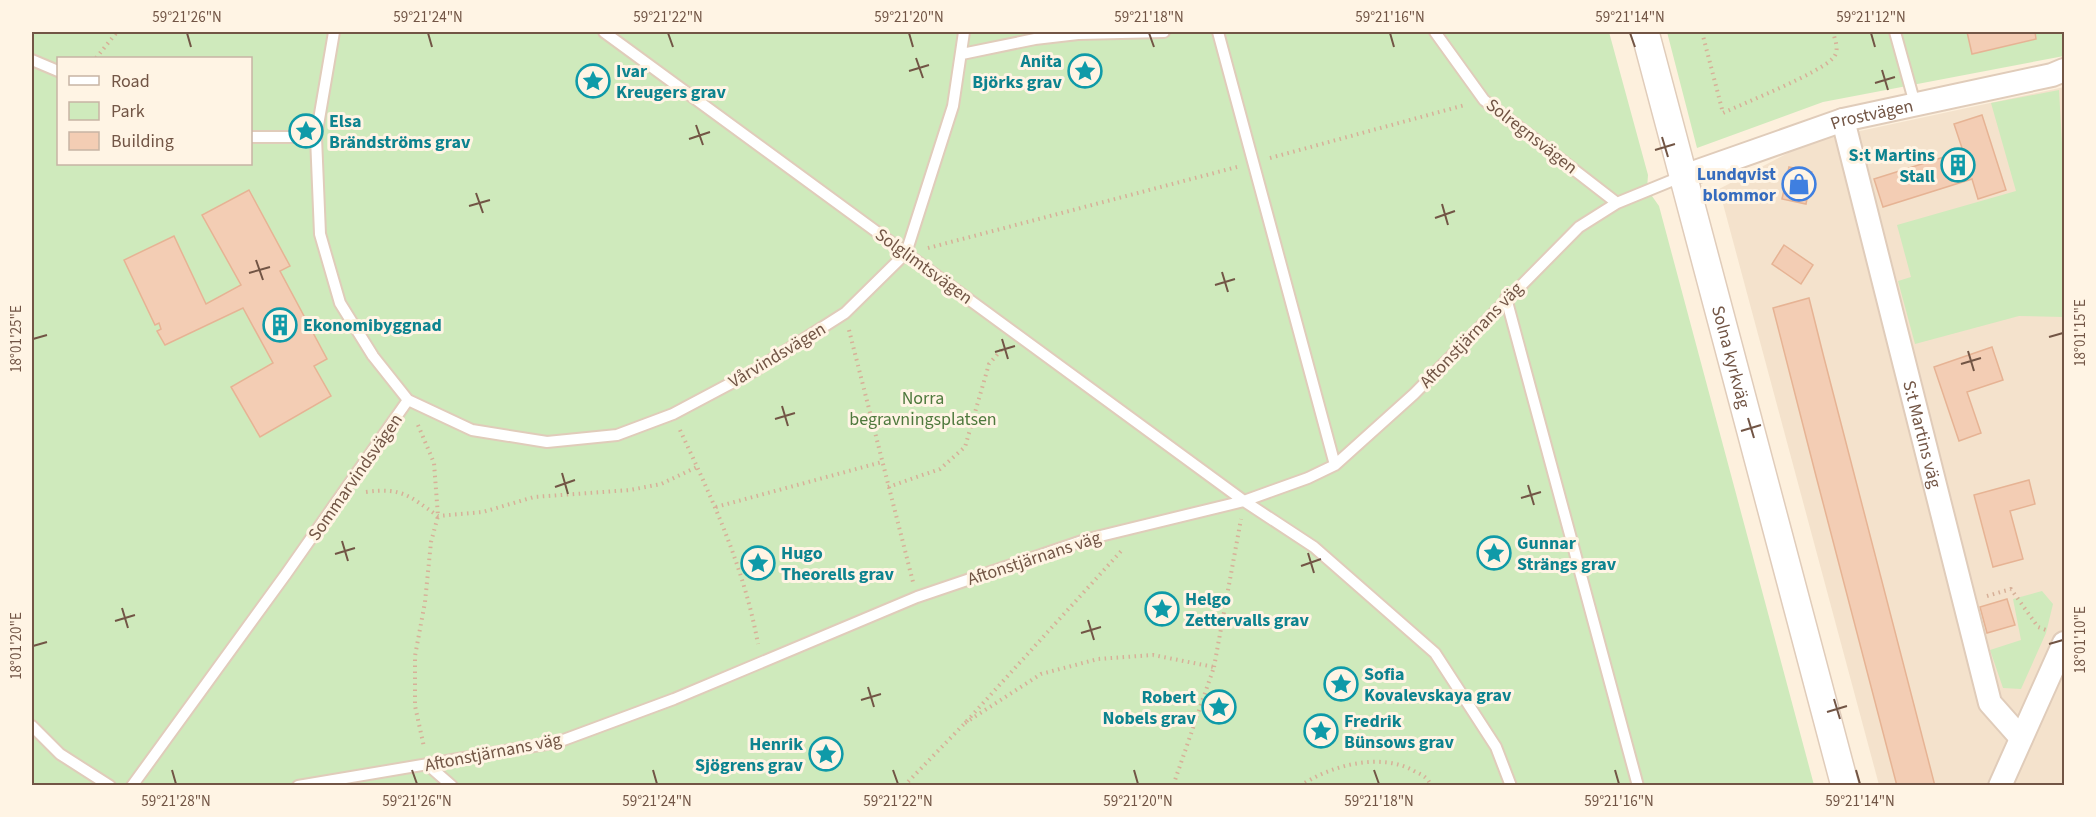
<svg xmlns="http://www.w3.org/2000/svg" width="2096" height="817" font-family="'Source Sans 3',sans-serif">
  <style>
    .residential { fill: #f4e2cc }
    .green { fill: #cfeabc; fill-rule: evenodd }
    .building { fill: #f3cdb4; stroke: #e6b394; stroke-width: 1.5 }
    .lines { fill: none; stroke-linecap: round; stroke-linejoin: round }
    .service-casing { stroke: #e0ccba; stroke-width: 14 }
    .minor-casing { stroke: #e0ccba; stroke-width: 26 }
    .tertiary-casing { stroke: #e0ccba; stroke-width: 30 }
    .path { stroke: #d7b098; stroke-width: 4; stroke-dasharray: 1.5 4.5; stroke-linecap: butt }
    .service { stroke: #fff; stroke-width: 10 }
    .minor { stroke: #fff; stroke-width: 22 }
    .tertiary { stroke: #fff; stroke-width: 27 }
    .ticks { fill: none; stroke: #725545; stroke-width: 2 }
    .labels { text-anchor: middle; stroke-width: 6; stroke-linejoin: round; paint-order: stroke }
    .culture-label { font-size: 18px; font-weight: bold; fill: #0d838f; stroke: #fff4e4; text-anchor: start }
    .street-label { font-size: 18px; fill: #725545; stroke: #fff4e4 }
    .shop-label { font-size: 18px; font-weight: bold; fill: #366cbe; stroke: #fff4e4; text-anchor: end }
    .park-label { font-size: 18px; fill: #4f793d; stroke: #fff4e4 }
    .neatline { fill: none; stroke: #725545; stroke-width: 2 }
    .ticks-label { font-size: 15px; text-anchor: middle; fill: #725545 }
  </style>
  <rect width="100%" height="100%" fill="#fdf0dd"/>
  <path class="residential" d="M2064,87V785H1879L1719,189L1809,142Z"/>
  <path class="green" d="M32,32H1609L1648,175L1647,189L1659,206L1814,785H32ZM58,58H250V164H58Z
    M1667,32H2064V56L1823,102L1697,148Z
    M2059,90L2064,180V317L2019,316L1915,344L1898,281L1911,277L1897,225L2016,191L1991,103Z
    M2042,591L2053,604L2046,633L2021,689L2003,688L1990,650L2021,640L2013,599Z"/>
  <path class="building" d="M1967,32H2035L2036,39L1972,54Z
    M1982,115L2006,190L1978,199L1972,179L1883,207L1874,179L1963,151L1954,124Z
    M1789,167L1812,172L1806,204L1782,199Z
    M249,190L290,266L280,271L327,359L314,366L331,396L260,437L231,387L273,363L243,308L165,345L157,331L161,329L159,323L155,325L124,260L174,236L206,304L241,285L202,215Z
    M1784,245L1813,265L1801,284L1772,264Z
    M1809,298L1823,354L1935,786H1897L1816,476L1773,308Z
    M1992,347L2003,380L1967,392L1981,433L1959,441L1934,367Z
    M2029,480L2035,504L2010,511L2023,559L1993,567L1974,495Z
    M2007,599L2015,625L1987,633L1980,607Z"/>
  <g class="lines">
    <defs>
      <path id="service" d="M604,32L1244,501L1314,547L1435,653L1496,747L1511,786
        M1218,32L1335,465
        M1435,32L1484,100L1617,203
        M1895,32L1915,104
        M962,54L1035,39L1078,34L1164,32
        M32,60L58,71
        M250,137H316
        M1506,298L1638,786
        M408,400L472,430L547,442L617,435L673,414L754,371L845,313L906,253L953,106L964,32
        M32,726L60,754L110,786
        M428,765L452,786
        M132,786L286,574L408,400L373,356L340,303L320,234L316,137L334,32
        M298,786L558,742L674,699L917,597L1088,539L1244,501L1308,478L1335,465L1414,394L1579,227L1617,203L1683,176"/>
      <g id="minor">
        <path id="s1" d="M1843,120L1990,703L2021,738"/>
        <path id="s2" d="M1684,176L1843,120L2052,75L2064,70"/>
        <path d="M2000,786L2064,643"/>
      </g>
      <g id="tertiary">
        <path id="s3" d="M1645,32L1845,786"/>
      </g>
    </defs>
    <use href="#service" class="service-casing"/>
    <use href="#minor" class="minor-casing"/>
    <use href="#tertiary" class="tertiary-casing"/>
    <path class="path" d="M1702,32L1723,113C1744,103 1820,73 1833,58C1840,51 1835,40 1833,32
      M96,58L117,32
      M1270,158L1465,105
      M928,248L1237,167
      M849,330L913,582
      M418,425L434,463L438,516L431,542L425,602L415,656V706L424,747
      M680,430C713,501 744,567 758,644
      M888,487L940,469L965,447L989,364L1004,347
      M366,492C402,487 409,496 438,516L483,512L534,497L630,490L661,484L697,467
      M716,507L882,462
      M1987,596L2011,589L2038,627L2046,630
      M1214,667L1241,519
      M965,723L1041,674L1098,659L1153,655L1214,667L1173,786
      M904,786L965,723L1123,549
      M1300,786C1331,765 1381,752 1414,771C1422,775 1428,777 1431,786"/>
    <use href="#service" class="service"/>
    <use href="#minor" class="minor"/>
    <use href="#tertiary" class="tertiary"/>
  </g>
  <path class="ticks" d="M187,33L191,47M428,33L432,47M668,33L673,47M909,33L913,47M1149,33L1154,47M1390,33L1394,47M1630,33L1635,47M1871,33L1875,47M916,58L923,78M1882,70L1888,90M909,71L929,65M1875,83L1895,77M696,125L703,145M1662,137L1668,157M689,139L710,132M1655,150L1675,144M476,193L483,213M1442,204L1448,225M469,206L490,200M1435,218L1455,211M256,260L263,280M1222,272L1228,292M249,273L270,267M1215,285L1235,279M2049,337L2063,333M33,339L47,335M1002,339L1008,359M1968,351L1974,371M995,352L1015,346M1961,364L1981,358M782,406L788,426M1748,418L1754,438M775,419L795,413M1741,431L1761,425M562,473L568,494M1528,485L1534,505M555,487L575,480M1521,498L1541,492M342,541L348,561M1308,553L1314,573M335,554L355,548M1301,566L1321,559M122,608L128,628M1088,620L1094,640M115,621L135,615M1081,633L1101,627M2049,644L2063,640M33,646L47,642M868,687L874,707M1834,699L1840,719M861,700L881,694M1827,712L1847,706M172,770L176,784M412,770L417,784M653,770L657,784M893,770L898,784M1134,770L1138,784M1374,770L1379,784M1615,770L1619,784M1856,770L1860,784"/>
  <defs>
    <symbol id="sight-ring" viewBox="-11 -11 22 22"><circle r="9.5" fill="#fff4e4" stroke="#0f9aa8" stroke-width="1.5"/><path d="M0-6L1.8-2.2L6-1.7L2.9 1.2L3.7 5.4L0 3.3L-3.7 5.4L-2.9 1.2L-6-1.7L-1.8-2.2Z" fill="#0f9aa8"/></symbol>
    <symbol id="building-ring" viewBox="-11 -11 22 22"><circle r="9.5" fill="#fff4e4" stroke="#0f9aa8" stroke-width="1.5"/><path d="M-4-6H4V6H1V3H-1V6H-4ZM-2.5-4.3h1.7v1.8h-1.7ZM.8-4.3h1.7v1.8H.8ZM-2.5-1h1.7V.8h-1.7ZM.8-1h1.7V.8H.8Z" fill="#0f9aa8"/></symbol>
    <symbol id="shop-ring" viewBox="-11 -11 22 22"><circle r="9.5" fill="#fff4e4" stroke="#3f7fe0" stroke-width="1.5"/><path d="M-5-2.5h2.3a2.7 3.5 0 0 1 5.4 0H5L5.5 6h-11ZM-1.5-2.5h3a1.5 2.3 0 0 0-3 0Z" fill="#3f7fe0"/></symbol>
  </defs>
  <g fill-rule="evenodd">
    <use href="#sight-ring" x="1066" y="52" width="38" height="38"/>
    <use href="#sight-ring" x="574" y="62" width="38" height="38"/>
    <use href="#sight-ring" x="287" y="112" width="38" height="38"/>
    <use href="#building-ring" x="1939" y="146" width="38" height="38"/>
    <use href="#shop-ring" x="1780" y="165" width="38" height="38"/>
    <use href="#building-ring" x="261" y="306" width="38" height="38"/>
    <use href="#sight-ring" x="1475" y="534" width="38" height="38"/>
    <use href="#sight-ring" x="739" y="544" width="38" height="38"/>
    <use href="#sight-ring" x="1143" y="590" width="38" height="38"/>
    <use href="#sight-ring" x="1322" y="665" width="38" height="38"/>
    <use href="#sight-ring" x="1200" y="688" width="38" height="38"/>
    <use href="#sight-ring" x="1302" y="712" width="38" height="38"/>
    <use href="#sight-ring" x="807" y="735" width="38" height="38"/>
  </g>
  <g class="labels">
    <g class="culture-label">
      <text x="1062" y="67" text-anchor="end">Anita<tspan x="1062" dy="21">Björks grav</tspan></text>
      <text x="616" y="77">Ivar<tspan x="616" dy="21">Kreugers grav</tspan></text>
      <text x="329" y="127">Elsa<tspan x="329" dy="21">Brändströms grav</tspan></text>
      <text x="1935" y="161" text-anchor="end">S:t Martins<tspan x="1935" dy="21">Stall</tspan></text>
      <text x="303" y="331">Ekonomibyggnad</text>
      <text x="1517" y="549">Gunnar<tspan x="1517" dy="21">Strängs grav</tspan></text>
      <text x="781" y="559">Hugo<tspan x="781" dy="21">Theorells grav</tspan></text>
      <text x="1185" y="605">Helgo<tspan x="1185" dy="21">Zettervalls grav</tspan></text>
      <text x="1364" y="680">Sofia<tspan x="1364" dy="21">Kovalevskaya grav</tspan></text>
      <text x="1196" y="703" text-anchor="end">Robert<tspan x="1196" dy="21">Nobels grav</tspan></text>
      <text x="1344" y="727">Fredrik<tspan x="1344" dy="21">Bünsows grav</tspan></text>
      <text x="803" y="750" text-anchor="end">Henrik<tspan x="803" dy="21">Sjögrens grav</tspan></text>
    </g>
    <g class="street-label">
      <text dy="6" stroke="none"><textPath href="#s2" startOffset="198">Prostvägen</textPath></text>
      <text transform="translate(1532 136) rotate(38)" y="6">Solregnsvägen</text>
      <text transform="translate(924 266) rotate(36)" y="6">Solglimtsvägen</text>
      <text transform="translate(1471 335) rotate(-46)" y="6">Aftonstjärnans väg</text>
      <text transform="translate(777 355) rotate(-31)" y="6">Vårvindsvägen</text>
      <text dy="6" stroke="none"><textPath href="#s3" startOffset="336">Solna kyrkväg</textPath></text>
      <text dy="6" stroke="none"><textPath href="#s1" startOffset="324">S:t Martins väg</textPath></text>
      <text transform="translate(355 477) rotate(-55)" y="6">Sommarvindsvägen</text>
      <text transform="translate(1034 558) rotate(-18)" y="6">Aftonstjärnans väg</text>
      <text transform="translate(493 752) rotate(-11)" y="6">Aftonstjärnans väg</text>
    </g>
    <g class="shop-label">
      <text x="1776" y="180">Lundqvist<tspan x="1776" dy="21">blommor</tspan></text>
    </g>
    <g class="park-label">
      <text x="923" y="404">Norra<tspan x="923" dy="21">begravningsplatsen</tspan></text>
    </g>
  </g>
  <rect width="2096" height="817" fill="none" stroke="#fff4e4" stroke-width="66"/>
  <rect x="57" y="57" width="195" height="108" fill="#fff4e4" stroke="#c7b4a4" stroke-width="1.5"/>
  <rect x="69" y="76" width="30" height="9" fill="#ffffff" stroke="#c7b4a4" stroke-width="1.5"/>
  <text x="111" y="87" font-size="18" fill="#725545">Road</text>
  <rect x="69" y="102" width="30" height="18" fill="#cfeabc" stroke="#c7b4a4" stroke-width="1.5"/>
  <text x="111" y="117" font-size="18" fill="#725545">Park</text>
  <rect x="69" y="132" width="30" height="18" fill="#f3cdb4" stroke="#c7b4a4" stroke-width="1.5"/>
  <text x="111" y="147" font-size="18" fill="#725545">Building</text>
  <rect x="33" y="33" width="2030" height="751" class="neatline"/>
  <g class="ticks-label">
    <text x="187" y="22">59°21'26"N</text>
    <text x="428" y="22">59°21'24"N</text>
    <text x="668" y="22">59°21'22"N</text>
    <text x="909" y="22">59°21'20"N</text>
    <text x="1149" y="22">59°21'18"N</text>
    <text x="1390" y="22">59°21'16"N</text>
    <text x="1630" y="22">59°21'14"N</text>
    <text x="1871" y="22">59°21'12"N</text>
    <text transform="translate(2080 333) rotate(-90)" y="5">18°01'15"E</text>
    <text transform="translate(16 339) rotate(-90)" y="5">18°01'25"E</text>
    <text transform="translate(2080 640) rotate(-90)" y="5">18°01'10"E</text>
    <text transform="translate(16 646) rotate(-90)" y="5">18°01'20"E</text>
    <text x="176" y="806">59°21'28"N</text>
    <text x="417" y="806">59°21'26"N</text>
    <text x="657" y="806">59°21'24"N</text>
    <text x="898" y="806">59°21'22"N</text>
    <text x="1138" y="806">59°21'20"N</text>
    <text x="1379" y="806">59°21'18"N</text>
    <text x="1619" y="806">59°21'16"N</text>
    <text x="1860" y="806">59°21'14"N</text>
  </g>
</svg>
